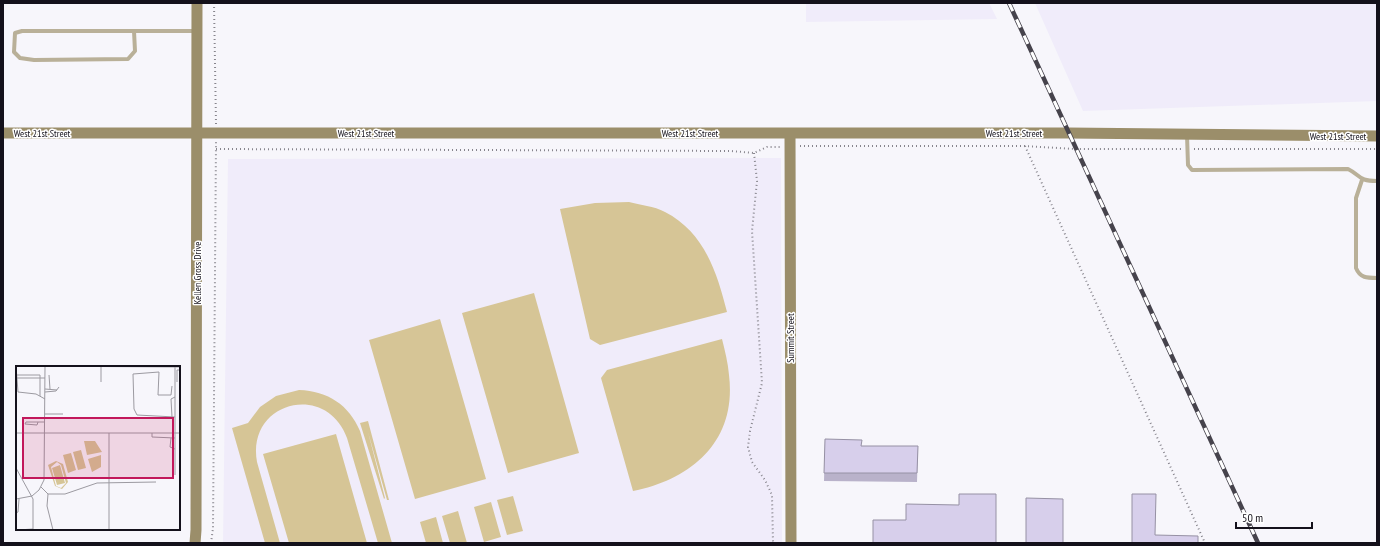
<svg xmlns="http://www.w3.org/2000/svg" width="1380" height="546" font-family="'PT Sans Narrow',sans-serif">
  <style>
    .built { fill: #f0ecfa }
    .green { fill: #d6c596 }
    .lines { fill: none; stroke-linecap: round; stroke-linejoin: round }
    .path { stroke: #87858d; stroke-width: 2; stroke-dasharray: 1 3; stroke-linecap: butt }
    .lane { stroke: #b9b098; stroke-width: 4 }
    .secondary { stroke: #9b8e6a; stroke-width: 11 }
    .rail-casing { stroke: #46434c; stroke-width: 4.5 }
    .rail { stroke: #fff; stroke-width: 3; stroke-dasharray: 9; stroke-linecap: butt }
    .wall { fill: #b9b2ca }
    .building { fill: #d7cfeb; stroke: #9691a4 }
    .labels { text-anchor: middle; stroke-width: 3; stroke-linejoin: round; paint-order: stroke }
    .street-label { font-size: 10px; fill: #14111b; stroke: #fff }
    .inset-road { fill: none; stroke: #9c9aa1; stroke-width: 1 }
    .view { fill: #c2185b; fill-opacity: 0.15; stroke: #c2185b; stroke-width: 2 }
    .inset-edge { fill: none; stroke: #14111b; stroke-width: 2 }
  </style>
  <rect width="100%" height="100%" fill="#f7f6fb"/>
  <path class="built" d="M806,3H989L997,19L806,22Z
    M1035,3H1377V101L1083,111Z
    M781,158L782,543H223L228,159Z"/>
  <path class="green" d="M629,202C640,205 654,206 665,212C704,232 717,272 727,312L600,345L590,339L560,209L595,203Z
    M534,293L579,453L508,473L462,313Z
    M440,319L486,479L415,499L369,340Z
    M722,339C725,351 728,363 729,375C737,441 692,479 633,491L601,378L607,370Z
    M299,390C328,391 349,405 360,431L392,543H378L347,438C326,381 246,402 257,462L280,543H265L232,428L248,423L260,407L276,396Z
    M368,421L389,500H387L368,432L385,498L384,499L360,423Z
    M336,434L367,543H289L263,454Z
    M513,496L523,531L507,535L497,500Z
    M491,502L501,537L484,542L474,507Z
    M458,511L467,543H450L442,516Z
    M436,517L443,543H426L420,522Z"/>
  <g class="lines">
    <path class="path" d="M214,3L216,124
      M800,146H1025L1075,149H1182
      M1025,146L1205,543
      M216,149L731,151L754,153L767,147H780
      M1194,149H1377
      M754,153L757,181L752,231L762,383L750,431L748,447L752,462L765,480L772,495L773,543
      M211,543L213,528L216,142"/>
    <path class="lane" d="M134,31L135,51L128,59L34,60L20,58L14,52L15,33L22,31H197
      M1187,135L1188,165L1192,170L1348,169C1362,176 1358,181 1377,181
      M1362,180L1356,198V268C1360,278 1367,278 1377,278"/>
    <path class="secondary" d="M3,133H1068L1377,136
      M790,133L791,543
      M195,543L196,530L197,3"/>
    <defs>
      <path id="rail" d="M1009,3L1258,543"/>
    </defs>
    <use href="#rail" class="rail-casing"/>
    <use href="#rail" class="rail"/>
  </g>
  <path class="wall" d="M825,439L862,446H918L917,482L824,481Z"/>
  <path class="building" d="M825,439L862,440L861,446H918L917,473H824Z
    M959,494H996V543H873V520H906V504L959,505Z
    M1132,494H1156L1155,535L1198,536V543H1132Z
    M1026,498L1063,499V543H1026Z"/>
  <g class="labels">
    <g class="street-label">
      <text x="42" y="137">West 21st Street</text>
      <text x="366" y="137">West 21st Street</text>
      <text x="690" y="137">West 21st Street</text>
      <text x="1014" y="137">West 21st Street</text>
      <text x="1338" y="140">West 21st Street</text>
      <text transform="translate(197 273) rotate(-90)" y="4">Kellen Gross Drive</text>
      <text transform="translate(790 338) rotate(-90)" y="4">Summit Street</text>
    </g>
  </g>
  <g transform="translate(16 366)">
    <rect width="164" height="164" fill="#f7f6fb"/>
    <path d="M68,75H79L86,86L71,89ZM65,84L70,102L62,104L57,86ZM55,87L60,104L52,107L47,89ZM85,89V101L76,106L72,93ZM40,95L47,98L52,116L46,123L39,120L32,99ZM41,96L45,99L50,117L45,122L40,120L35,101ZM44,99L49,117L41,119L36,102Z" fill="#d6c596" fill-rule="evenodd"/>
    <path class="inset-road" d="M0,0L164,1M0,0L2,26L20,28L29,33M85,1V16M0,9H24V30M33,9L34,23M0,12H29M161,16V4H164M156,20L155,29H142L143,6L117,8L118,43L121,49L159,51M29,23L41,24M29,26L40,25L43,21M29,48H47M156,51L155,33L159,31M22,56L21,59L9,58L10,56H29M0,67H164M136,67V71L159,72M155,72L154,81L159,83M0,102L17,133V164M159,109V0M25,121L32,128L31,140L37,164M32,128H49L81,117L140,116M0,133L16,130L23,124L28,114L29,1M0,147L2,146L3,133M2,164L17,163M93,164V67"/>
    <path class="view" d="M7,52H157V112H7Z"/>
    <rect width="164" height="164" class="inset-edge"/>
  </g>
  <rect width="1380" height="546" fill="none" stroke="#14111b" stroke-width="8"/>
  <path d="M1236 522v6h76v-6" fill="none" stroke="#14111b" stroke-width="2"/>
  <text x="1242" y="522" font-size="12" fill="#14111b" stroke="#ffffff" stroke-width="3" paint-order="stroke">50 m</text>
</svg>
